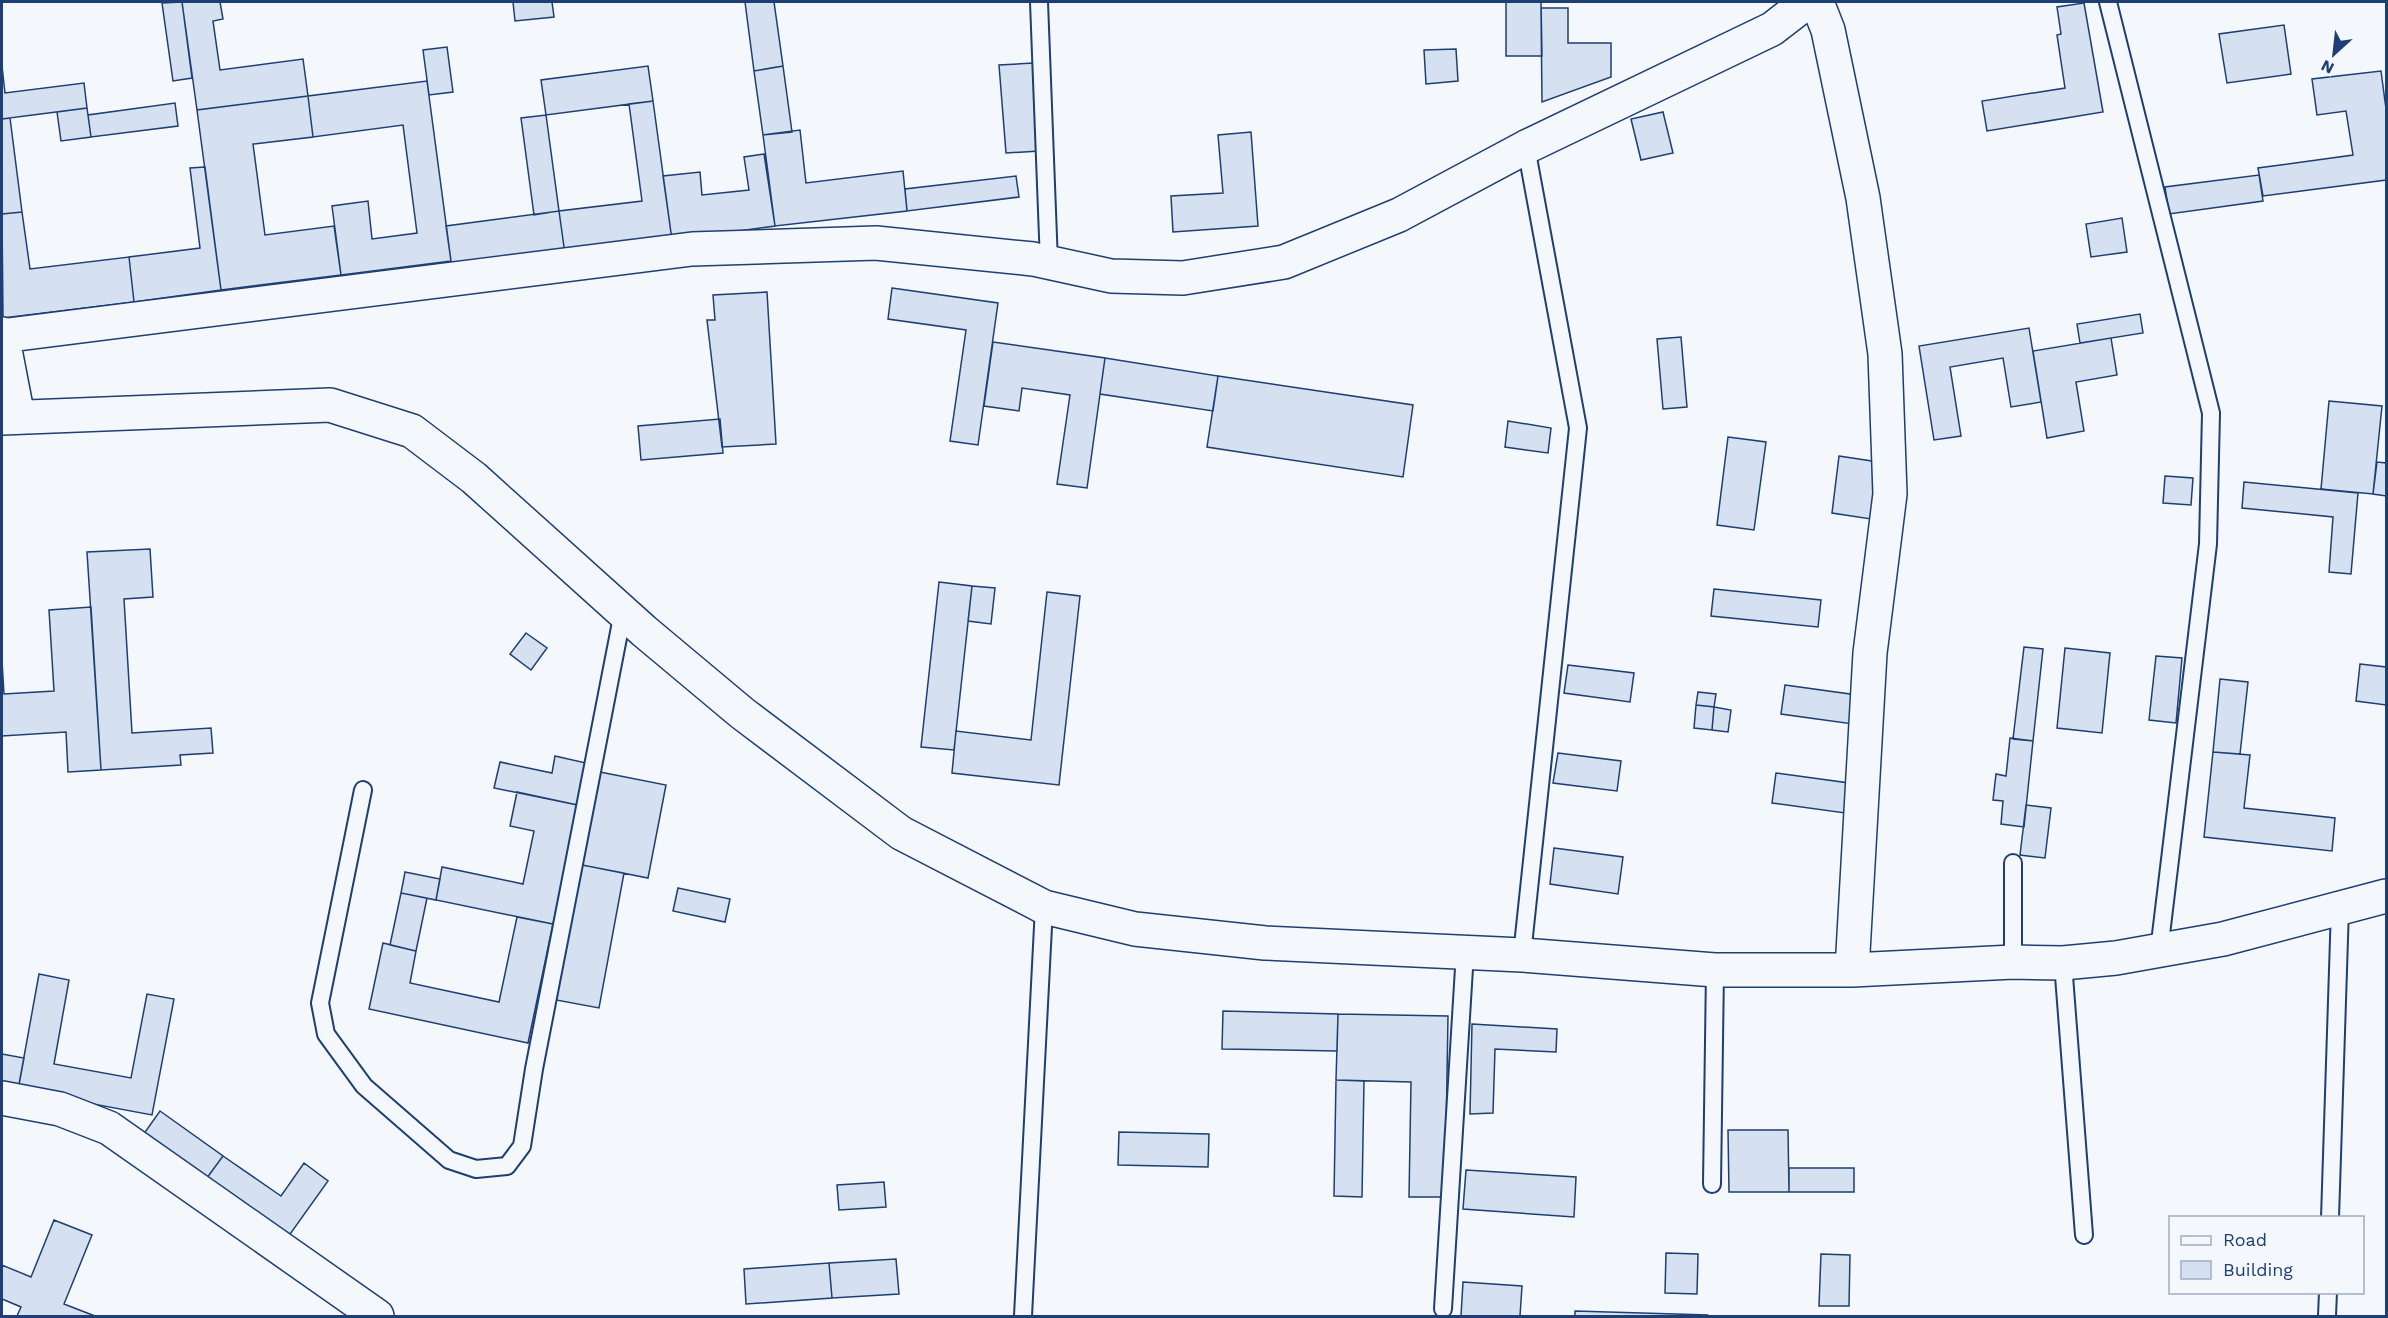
<svg xmlns="http://www.w3.org/2000/svg" width="2388" height="1318" font-family="'Work Sans',sans-serif">
  <style>
    .building { fill: #d5e0f0; stroke: #1d3f73; stroke-width: 1.5 }
    .lines { fill: none; stroke-linecap: round; stroke-linejoin: round }
    .lane-casing { stroke: #1d3f73; stroke-width: 20 }
    .street-casing { stroke: #1d3f73; stroke-width: 36 }
    .lane { stroke: #f4f7fb; stroke-width: 16 }
    .street { stroke: #f4f7fb; stroke-width: 33 }
  </style>
  <rect width="100%" height="100%" fill="#f4f7fb"/>
  <path class="building" d="M182,2L192,78L173,81L162,3Z
    M182,2H220L223,19L213,21L220,70L303,59L308,96L197,110Z
    M513,2H552L554,17L515,21Z
    M745,2H774L783,66L754,71Z
    M1506,2H1541L1542,56H1506Z
    M2084,3L2103,112L1987,131L1982,101L2065,88L2057,35L2061,34L2057,7Z
    M1541,8H1568V43H1611V77L1542,102Z
    M2284,25L2291,74L2227,83L2219,34Z
    M447,47L453,92L429,95L423,50Z
    M1456,49L1458,81L1426,84L1424,50Z
    M1033,63L1039,151L1006,153L999,65Z
    M2,66L5,93L84,83L87,108L2,119Z
    M648,66L653,101L546,115L541,80Z
    M783,66L792,132L763,135L754,71Z
    M2381,71L2386,109V180L2263,196L2258,168L2353,155L2346,111L2317,115L2312,79Z
    M427,81L451,261L341,275L332,206L368,201L372,239L417,233L403,125L313,137L308,96Z
    M308,96L313,137L253,144L265,235L334,226L341,275L221,290L197,110Z
    M653,101L672,240L565,254L559,211L642,201L629,104Z
    M175,103L178,126L91,137L88,115Z
    M87,108L91,137L61,141L57,112Z
    M1663,112L1673,153L1641,160L1631,119Z
    M546,115L559,211L534,215L521,118Z
    M10,118L22,212L2,214V119Z
    M800,130L806,183L903,171L907,211L775,226L763,135Z
    M1251,132L1258,226L1173,232L1171,196L1223,193L1218,135Z
    M764,154L775,226L672,240L663,176L700,172L702,195L749,190L744,157Z
    M205,167L221,290L134,302L129,257L200,248L190,168Z
    M2259,175L2263,201L2169,214L2165,187Z
    M1016,176L1019,197L907,211L905,189Z
    M559,211L565,254L452,268L446,226Z
    M22,212L30,269L129,257L134,302L3,318L2,214Z
    M2122,218L2127,252L2091,257L2086,224Z
    M892,288L998,303L978,445L950,441L966,330L888,319Z
    M767,292L776,444L722,447L707,320H715L713,295Z
    M2140,314L2143,333L2080,343L2077,324Z
    M2029,328L2041,402L2011,407L2003,358L1950,367L1961,436L1934,440L1919,346Z
    M1681,337L1687,407L1663,409L1657,339Z
    M2111,338L2117,375L2076,382L2084,431L2047,438L2033,351Z
    M993,342L1105,358L1087,488L1057,484L1070,395L1022,388L1019,411L984,406Z
    M1105,358L1218,376L1213,411L1100,394Z
    M1218,376L1413,405L1403,477L1207,447Z
    M2329,401L2382,406L2373,494L2321,489Z
    M720,419L723,453L641,460L638,426Z
    M1508,421L1551,428L1548,453L1505,447Z
    M1728,437L1766,442L1754,530L1717,525Z
    M1839,456L1878,462L1871,519L1832,513Z
    M2377,462L2386,463V496L2373,494Z
    M2165,476L2193,478L2191,505L2163,503Z
    M2244,482L2358,493L2351,574L2329,572L2333,517L2242,508Z
    M150,549L153,597L124,599L132,733L211,728L213,753L180,755L181,765L101,770L87,552Z
    M939,582L972,586L954,750L921,747Z
    M972,586L995,588L991,624L968,621Z
    M1714,589L1821,600L1818,627L1711,616Z
    M1047,592L1080,596L1059,785L952,773L956,731L1031,740Z
    M91,607L101,770L68,772L66,732L2,736V661L4,694L54,691L49,610Z
    M526,633L547,648L531,670L510,654Z
    M2024,647L2043,649L2033,741L2013,739Z
    M2065,648L2110,653L2102,733L2057,728Z
    M2156,656L2182,658L2176,723L2149,720Z
    M2360,664L2386,667V705L2356,701Z
    M1568,665L1634,673L1630,702L1564,693Z
    M2220,679L2248,682L2240,754L2213,752Z
    M1785,685L1857,695L1853,724L1781,714Z
    M1698,692L1716,694L1714,707L1696,705Z
    M1696,705L1714,707L1712,730L1694,728Z
    M1714,707L1731,710L1728,732L1712,730Z
    M2010,738L2033,741L2024,827L2001,824L2003,801L1993,800L1996,774L2006,776Z
    M2213,752L2250,755L2244,808L2335,818L2332,851L2204,837Z
    M1558,753L1621,761L1617,791L1553,783Z
    M555,756L586,763L578,805L494,788L500,762L552,773Z
    M600,772L666,785L648,878L582,865Z
    M1776,773L1849,783L1845,813L1772,803Z
    M517,792L578,805L553,924L436,900L442,867L523,884L534,831L510,826Z
    M2026,805L2051,808L2045,858L2020,855Z
    M1554,848L1623,857L1618,894L1550,884Z
    M582,865L624,873L599,1008L556,1000Z
    M405,872L440,879L436,900L401,893Z
    M678,888L730,899L725,922L673,911Z
    M401,893L427,898L416,951L390,945Z
    M517,917L553,924L528,1043L369,1009L383,943L416,951L410,983L499,1002Z
    M39,974L69,980L54,1064L131,1078L147,994L174,999L152,1115L18,1090Z
    M1223,1011L1338,1014L1337,1051L1222,1049Z
    M1338,1014L1448,1016L1445,1197H1409L1411,1082L1336,1080Z
    M1472,1024L1557,1029L1556,1052L1495,1049L1493,1113L1470,1114Z
    M2,1054L24,1058L18,1090L2,1087Z
    M1336,1080L1364,1081L1362,1197L1334,1196Z
    M160,1111L223,1156L201,1186L138,1142Z
    M1728,1130H1788L1789,1192H1729Z
    M1119,1132L1209,1134L1208,1167L1118,1165Z
    M223,1156L281,1196L304,1163L328,1181L283,1244L201,1186Z
    M1789,1168H1854V1192H1789Z
    M1466,1170L1576,1177L1574,1217L1463,1209Z
    M884,1182L886,1207L839,1210L837,1185Z
    M54,1220L92,1235L64,1304L95,1316H17L21,1307L2,1299V1265L31,1277Z
    M1666,1253L1698,1254L1697,1294L1665,1293Z
    M1821,1254L1850,1255L1849,1306H1819Z
    M896,1259L899,1294L832,1298L829,1263Z
    M829,1263L832,1298L746,1304L744,1269Z
    M1463,1282L1522,1286L1520,1316H1461Z
    M1575,1311L1707,1315L1706,1316H1575Z"/>
  <g class="lines">
    <defs>
      <path id="lane" d="M1039,2L1049,263
        M2108,2L2211,413L2208,544L2159,951
        M363,790L320,1003L326,1034L364,1086L449,1160L476,1169L507,1166L522,1146L534,1069L623,612
        M1522,955L1578,428L1526,147
        M2013,962V863
        M2063,963L2084,1235
        M1712,1184L1715,970
        M2330,1218L2340,908
        M1443,1309L1465,952
        M1023,1316L1044,907
        M2327,1316L2328,1292"/>
      <path id="street" d="M1817,2L1828,30L1863,198L1885,354L1890,494L1870,653L1852,970
        M2,334L18,417
        M2,336L692,249L876,243L1033,259L1111,276L1183,278L1284,262L1399,215L1526,147L1772,29L1807,2
        M2,418L330,405L412,431L474,478L644,631L742,713L901,833L1044,907L1135,929L1265,943L1522,955L1715,970H1852L2013,962L2063,963L2116,958L2223,939L2386,896
        M2,1098L60,1109L109,1128L377,1316"/>
    </defs>
    <use href="#lane" class="lane-casing"/>
    <use href="#street" class="street-casing"/>
    <use href="#lane" class="lane"/>
    <use href="#street" class="street"/>
  </g>
  <rect width="2388" height="1318" fill="none" stroke="#1d3f73" stroke-width="6"/>
  <rect x="2169" y="1216" width="195" height="78" fill="#f4f7fb" stroke="#9eadc5" stroke-width="1.5"/>
  <rect x="2181" y="1236" width="30" height="9" fill="#f4f7fb" stroke="#9eadc5" stroke-width="1.5"/>
  <text x="2223" y="1246" font-size="18" fill="#1d3f73">Road</text>
  <rect x="2181" y="1261" width="30" height="18" fill="#d5e0f0" stroke="#9eadc5" stroke-width="1.5"/>
  <text x="2223" y="1276" font-size="18" fill="#1d3f73">Building</text>
  <g transform="translate(2334 54) rotate(207)" stroke="#f4f7fb" stroke-width="4.5" paint-order="stroke">
  <path d="M0-4.5L10 22L0 15L-10 22Z" fill="#1d3f73"/>
  <text y="-9" font-size="16" font-weight="bold" text-anchor="middle" fill="#1d3f73">N</text>
  </g>
</svg>
